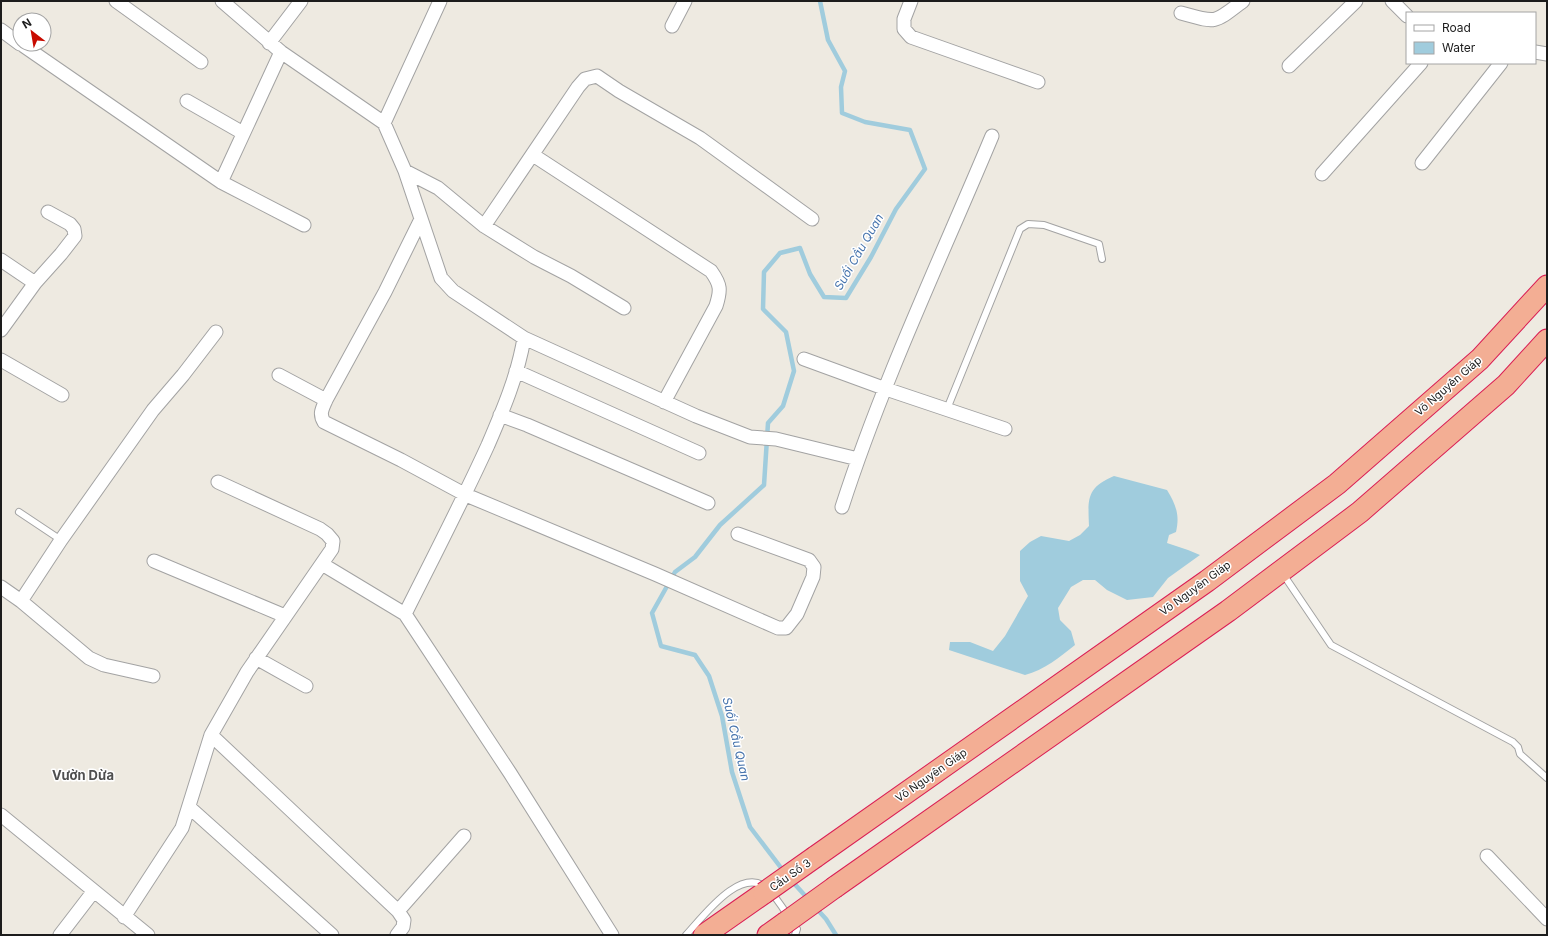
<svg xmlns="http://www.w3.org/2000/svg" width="1548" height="936" font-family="Inter,sans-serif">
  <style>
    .water { fill: #a0ccdd }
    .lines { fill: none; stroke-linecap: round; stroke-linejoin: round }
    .stream { stroke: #a0ccdd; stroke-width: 4.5 }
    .service-casing { stroke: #a3a3a3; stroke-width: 8 }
    .minor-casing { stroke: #a3a3a3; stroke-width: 15 }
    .trunk-casing { stroke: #da1f55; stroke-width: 23 }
    .service { stroke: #fff; stroke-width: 6 }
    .minor { stroke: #fff; stroke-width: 13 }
    .trunk { stroke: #f3ae94; stroke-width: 21 }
    .trunk-bridge-casing { stroke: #da1f55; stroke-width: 23; stroke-linecap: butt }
    .trunk-bridge { stroke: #f3ae94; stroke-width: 21 }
    .labels { text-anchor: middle; stroke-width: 3; stroke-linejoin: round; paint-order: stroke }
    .street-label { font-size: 11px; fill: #1c1c1c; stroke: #fff }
    .water-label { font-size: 12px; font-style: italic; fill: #4774ad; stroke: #fff }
    .quarter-label { font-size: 13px; font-weight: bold; fill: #4f4f4f; stroke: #fff }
  </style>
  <rect width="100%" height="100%" fill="#eeeae1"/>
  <path class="water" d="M1114,476L1167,490C1176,505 1180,515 1176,532L1169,535L1167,543L1188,550L1200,555L1168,578L1153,597L1127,600L1107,590L1095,580H1083L1071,587L1058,608L1060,620L1071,631L1075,645C1060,657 1044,670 1025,675L949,650L950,642H970L993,651L1005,636L1028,596L1020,581V551L1030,542L1041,536L1069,541L1080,535L1089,526C1088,499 1086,488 1114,476Z"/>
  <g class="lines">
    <path class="stream" d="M785,873L750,827L732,772L722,716L709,676L695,655L661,646L652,613L675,572L695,557L720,525L764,485L768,423L783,406L794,371L786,332L763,309L764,272L780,253L800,248L810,274L824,297L846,298L871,257L896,209L925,169L910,130L865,122L842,113L841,87L845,71L828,40L820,1
      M791,880L809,900
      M815,907L826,919L836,935"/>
    <defs>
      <path id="service" d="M947,409L1020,229L1028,224L1044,225L1099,244L1102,259
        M19,512L61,540
        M1283,574L1331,645L1513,742L1518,747L1520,754L1547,778
        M686,935C703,917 741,864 768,889C779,900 788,917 797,929L795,935"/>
      <path id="minor" d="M116,1L201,62
        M222,1L281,52L384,123L405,171L441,278L453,291L524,338C518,375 503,410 488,445C462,502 433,558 405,614L510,773L612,935
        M911,1L904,19V29L911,37L1038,82
        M1392,1L1407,16
        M1181,13C1217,23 1213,24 1243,1
        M672,26L685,1
        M1,30L20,44
        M269,43L301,1
        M21,44L221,182L304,225
        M1535,52L1547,54
        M1289,66L1356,1
        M187,101L243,133
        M384,123L440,1
        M533,155L711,271C721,285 721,290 716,306L664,402
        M1422,163L1501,63
        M405,171L438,188L484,226L534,257L571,276L624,308
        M1322,174L1421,63
        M221,182L281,52
        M484,226L578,87L585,79L597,76L619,91L700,138L812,219
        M1,260L35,283
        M1,330L35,283L61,254L75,236L74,229L70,224L48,212
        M524,338L696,416L750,437L776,439L858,459
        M804,359L886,389L1005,429
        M1,360L62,395
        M516,371L699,453
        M279,375L326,400L385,292L421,219
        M326,400C322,409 319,414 324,422L401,460L466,495L655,574L778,628H786L797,614L813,577L814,567L809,560L738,534
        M500,415L527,425L708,503
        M842,507C883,380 941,258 992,136
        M154,561L285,616
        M322,564L405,614
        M1,587L21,601L61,540L153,410L183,375L216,332
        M21,601L89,658L104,665L153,676
        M256,658L306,686
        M211,735L398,911L404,920L403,927L397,935
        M189,807L332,935
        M1,815L148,935
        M1487,856L1547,919
        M398,911L464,836
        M124,917L182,828L211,735L247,672L332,549L333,541L327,534L320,529L218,482
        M60,935L93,892"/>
      <path id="trunk" d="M815,857L1207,581L1337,484L1480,359L1547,286
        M835,887L1228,611L1360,512L1506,385L1547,340
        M704,935L764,893
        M768,935L785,923"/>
    </defs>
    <use href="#service" class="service-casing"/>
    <use href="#minor" class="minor-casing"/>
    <use href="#trunk" class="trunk-casing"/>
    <use href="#service" class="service"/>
    <use href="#minor" class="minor"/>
    <use href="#trunk" class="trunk"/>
    <defs>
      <path id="trunk-bridge" d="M764,893L815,857
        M785,923L835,887"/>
    </defs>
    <use href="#trunk-bridge" class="trunk-bridge-casing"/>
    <use href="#trunk-bridge" class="trunk-bridge"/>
  </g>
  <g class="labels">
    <g class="street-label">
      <text transform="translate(1448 386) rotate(-41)" y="4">Võ Nguyên Giáp</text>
      <text transform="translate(1195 588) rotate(-36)" y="4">Võ Nguyên Giáp</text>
      <text transform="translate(931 775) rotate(-35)" y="4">Võ Nguyên Giáp</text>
      <text transform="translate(790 875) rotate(-35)" y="4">Cầu Số 3</text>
    </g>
    <g class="water-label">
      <text transform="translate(859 252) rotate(-60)" y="4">Suối Cầu Quan</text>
      <text transform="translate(736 739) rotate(77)" y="4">Suối Cầu Quan</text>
    </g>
    <g class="quarter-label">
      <text x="83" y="780">Vườn Dừa</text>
    </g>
  </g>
  <rect width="1548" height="936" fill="none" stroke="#1c1c1c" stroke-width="4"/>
  <rect x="1406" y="12" width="130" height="52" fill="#ffffff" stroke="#a4a4a4"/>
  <rect x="1414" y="25" width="20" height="6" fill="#ffffff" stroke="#a4a4a4"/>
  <text x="1442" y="32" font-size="12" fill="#1c1c1c">Road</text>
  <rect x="1414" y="42" width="20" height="12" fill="#a0ccdd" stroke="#a4a4a4"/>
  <text x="1442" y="52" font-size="12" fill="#1c1c1c">Water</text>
  <g transform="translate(32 32) rotate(329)"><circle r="19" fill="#ffffff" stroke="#a4a4a4"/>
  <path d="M0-3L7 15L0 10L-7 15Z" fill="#c80b00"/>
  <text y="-6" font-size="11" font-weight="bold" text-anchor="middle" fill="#1c1c1c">N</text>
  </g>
</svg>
